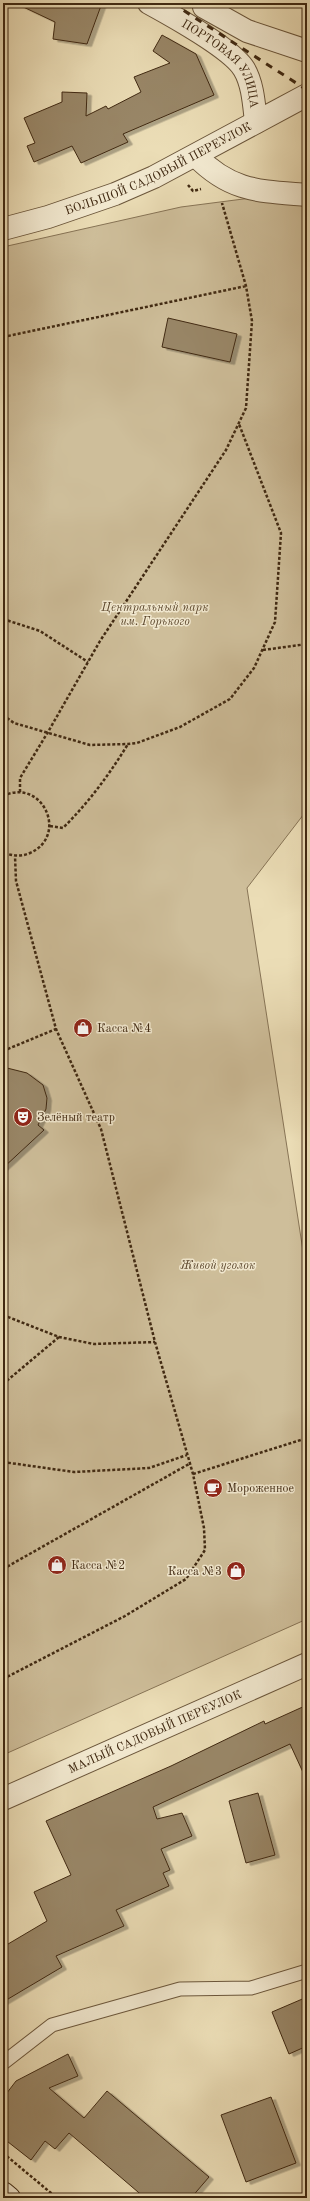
<svg xmlns="http://www.w3.org/2000/svg" width="310" height="2201" font-family="'Old Standard TT',serif">
  <style>
    .green { fill: #cebe9a; stroke: #877456 }
    .building { fill: #998767; stroke: #402912; filter: url(#shadow) }
    .lines { fill: none; stroke-linecap: round; stroke-linejoin: round }
    .service-casing { stroke: #6b563b; stroke-width: 15 }
    .minor-casing { stroke: #6b563b; stroke-width: 24 }
    .secondary-casing { stroke: #402912; stroke-width: 24 }
    .path { stroke: #402912; stroke-width: 2.5; stroke-dasharray: 3 2; stroke-linecap: butt }
    .service { stroke: #f2e9d0; stroke-width: 13 }
    .minor { stroke: #f2e9d0; stroke-width: 22 }
    .secondary { stroke: #f2e9d0; stroke-width: 22 }
    .rail { stroke: #402912; stroke-width: 3; stroke-dasharray: 7 7; stroke-linecap: butt }
    .labels { text-anchor: middle; stroke-width: 3; stroke-linejoin: round; paint-order: stroke }
    .street-label { font-size: 12px; fill: #402912; stroke: #f2e9d0 }
    .park-label { font-size: 12px; font-style: italic; fill: #5c472d; stroke: #f2e9d0 }
    .poi-label { font-size: 12px; fill: #402912; stroke: #f2e9d0; text-anchor: start }
  </style>
  <defs>
    <filter id="shadow"><feDropShadow dx="4.5" dy="2.5" stdDeviation="0" flood-color="#0004"/></filter>
  </defs>
  <rect width="100%" height="100%" fill="#ebddb6"/>
  <filter id="stains"><feTurbulence type="fractalNoise" baseFrequency=".005" numOctaves="4"/><feColorMatrix values="0 0 0 0 .2 0 0 0 0 .09 0 0 0 0 .02 0 0 0 .5 -.17"/></filter>
  <radialGradient id="worn" r=".72"><stop offset=".6" stop-color="#630" stop-opacity="0"/><stop offset="1" stop-color="#630" stop-opacity=".3"/></radialGradient>
  <path class="green" d="M251,198L307,200V810L247,888L303,1251L307,1262V1619L3,1755V247L181,207Z"/>
  <path class="building" d="M15,3H47L78,6L80,3H102L87,44L53,39L55,22Z
    M162,35L196,54L214,95L123,134L128,142L81,163L72,146L34,162L27,146L35,143L24,118L62,102V92L87,93L86,116L106,106L108,109L141,92L134,77L170,63L153,51Z
    M168,318L237,334L230,362L162,347Z
    M3,1067L27,1073L43,1085L47,1098L46,1109L38,1125L44,1130L3,1168Z
    M307,1705V1781L290,1744L153,1807L157,1819L182,1813L192,1836L161,1849L170,1870L163,1873L169,1886L116,1910L124,1926L56,1956L62,1967L3,2002V1947L47,1921L34,1892L71,1875L46,1821L171,1766L264,1721L265,1724Z
    M258,1793L275,1855L246,1863L229,1801Z
    M307,1997V2046L289,2054L272,2012Z
    M68,2054L78,2076L49,2088L84,2118L107,2091L209,2177L191,2198H145L69,2133L55,2149L45,2141L31,2160L3,2138V2098L16,2081Z
    M271,2097L296,2163L246,2182L221,2115Z"/>
  <g class="lines">
    <defs>
      <path id="service" d="M3,2063L52,2025L180,1989L251,1988L307,1971"/>
      <g id="minor">
        <path id="s1" d="M149,3C171,15 232,49 244,69C253,84 254,105 256,122"/>
        <path d="M204,7L247,31L307,51"/>
        <path d="M196,156C231,192 260,191 307,195"/>
        <path id="s2" d="M3,229L48,217L115,194L154,177L307,95"/>
        <path id="s3" d="M3,1799L307,1664"/>
      </g>
      <path id="secondary" d="M3,2193L9,2198"/>
    </defs>
    <use href="#service" class="service-casing"/>
    <use href="#minor" class="minor-casing"/>
    <use href="#secondary" class="secondary-casing"/>
    <path class="path" d="M188,185L193,191L201,189
      M3,337L246,286
      M3,619L40,631L88,662
      M263,650L307,644
      M3,715L14,723L90,745L128,744L137,743L180,727L230,699L254,668L275,622L281,533L239,424
      M20,792V778L48,732L100,641L226,450L246,408L252,321L246,286L222,203
      M3,796C43,777 69,836 30,853C21,857 11,856 3,852
      M50,826L63,828C89,802 109,775 128,744
      M3,1051L56,1029
      M3,1315L59,1337L94,1344L155,1342
      M3,1384L59,1337
      M3,1462L74,1472L149,1468L187,1455
      M193,1474L307,1438
      M3,1569L189,1464
      M3,1679L125,1616L186,1579L205,1550L204,1528L193,1474L155,1342L101,1129L56,1029L16,881L15,856
      M3,2153L57,2198"/>
    <use href="#service" class="service"/>
    <use href="#minor" class="minor"/>
    <use href="#secondary" class="secondary"/>
    <path class="rail" d="M172,3L307,90"/>
  </g>
  <defs>
    <symbol id="shop-disc" viewBox="-11 -11 22 22"><circle r="9.5" fill="#8f2418" stroke="#f2e9d0"/><path d="M-5-2.5h2.3a2.7 3.5 0 0 1 5.4 0H5L5.5 6h-11ZM-1.5-2.5h3a1.5 2.3 0 0 0-3 0Z" fill="#fff"/></symbol>
    <symbol id="theatre-disc" viewBox="-11 -11 22 22"><circle r="9.5" fill="#8f2418" stroke="#f2e9d0"/><path d="M-5-5.5Q0-4 5-5.5V0Q5 5 0 6Q-5 5-5 0ZM-3.3-2.5H-1v1.5H-3.3ZM1-2.5H3.3v1.5H1ZM-2.8 1Q0 5.5 2.8 1Z" fill="#fff"/></symbol>
    <symbol id="cafe-disc" viewBox="-11 -11 22 22"><circle r="9.5" fill="#8f2418" stroke="#f2e9d0"/><path d="M-5.5-4.5H6V0H3Q3 3.5 0 3.5H-2.5Q-5.5 3.5-5.5 0ZM3-3.2v2h1.7v-2ZM-6 4.5H4V6H-6Z" fill="#fff"/></symbol>
  </defs>
  <g fill-rule="evenodd">
    <use href="#shop-disc" x="72" y="1017" width="22" height="22"/>
    <use href="#theatre-disc" x="12" y="1106" width="22" height="22"/>
    <use href="#cafe-disc" x="202" y="1477" width="22" height="22"/>
    <use href="#shop-disc" x="46" y="1554" width="22" height="22"/>
    <use href="#shop-disc" x="225" y="1560" width="22" height="22"/>
  </g>
  <g class="labels">
    <g class="street-label">
      <text dy="4" stroke="none"><textPath href="#s1" startOffset="98">ПОРТОВАЯ УЛИЦА</textPath></text>
      <text dy="4" stroke="none"><textPath href="#s2" startOffset="167">БОЛЬШОЙ САДОВЫЙ ПЕРЕУЛОК</textPath></text>
      <text dy="4" stroke="none"><textPath href="#s3" startOffset="166">МАЛЫЙ САДОВЫЙ ПЕРЕУЛОК</textPath></text>
    </g>
    <g class="park-label">
      <text x="155" y="611">Центральный парк<tspan x="155" dy="14">им. Горького</tspan></text>
      <text x="218" y="1269">Живой уголок</text>
    </g>
    <g class="poi-label">
      <text x="97" y="1032">Касса №4</text>
      <text x="37" y="1121">Зелёный театр</text>
      <text x="227" y="1492">Мороженное</text>
      <text x="71" y="1569">Касса №2</text>
      <text x="222" y="1575" text-anchor="end">Касса №3</text>
    </g>
  </g>
  <rect width="310" height="2201" fill="none" stroke="#ebddb6" stroke-width="16"/>
  <rect x="4" y="4" width="302" height="2193" fill="none" stroke="#402912" stroke-width="2"/>
  <rect x="8" y="8" width="294" height="2185" fill="none" stroke="#402912"/>
  <rect width="100%" height="100%" filter="url(#stains)"/>
  <rect width="100%" height="100%" fill="url(#worn)"/>
</svg>
